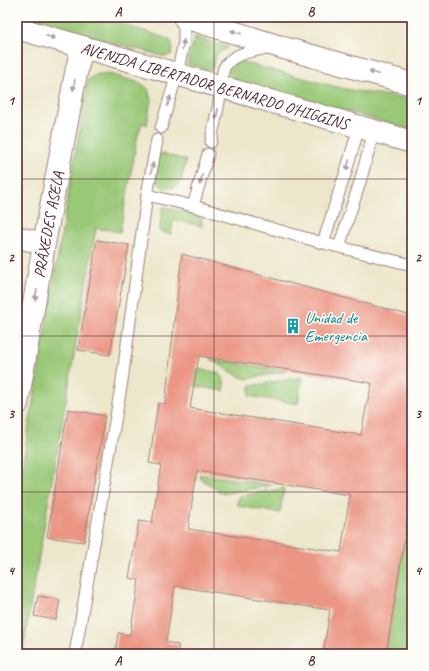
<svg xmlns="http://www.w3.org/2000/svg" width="429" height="671" font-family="Caveat,sans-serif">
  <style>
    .green { fill: #99c877; stroke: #727451 }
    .building { fill: #eb9583; fill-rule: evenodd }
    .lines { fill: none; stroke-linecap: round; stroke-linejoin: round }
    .lane-casing { stroke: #9b827a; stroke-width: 13 }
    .street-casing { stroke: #9b827a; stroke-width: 23 }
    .secondary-casing { stroke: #9b827a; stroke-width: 24 }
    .primary-casing { stroke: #9b827a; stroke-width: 24 }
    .lane { stroke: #fff; stroke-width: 11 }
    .street { stroke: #fff; stroke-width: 21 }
    .secondary { stroke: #fff; stroke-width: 22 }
    .primary { stroke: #fff; stroke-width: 22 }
    .oneway { fill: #ae9aa0 }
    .grid { fill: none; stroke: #4a1f2b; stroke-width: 1; stroke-opacity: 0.55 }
    .labels { text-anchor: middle; stroke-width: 3; stroke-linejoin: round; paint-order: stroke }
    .street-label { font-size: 16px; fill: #4a1f2b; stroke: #fdfcf7 }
    .culture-label { font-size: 16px; fill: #0d838f; stroke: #fdfcf7; text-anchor: start }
    .neatline { fill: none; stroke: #4a1f2b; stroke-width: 1.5 }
    .grid-label { font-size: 13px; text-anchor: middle; font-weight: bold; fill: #4a1f2b }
  </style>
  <rect width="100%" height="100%" fill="#fdfcf7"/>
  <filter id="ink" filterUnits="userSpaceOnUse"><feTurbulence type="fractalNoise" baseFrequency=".025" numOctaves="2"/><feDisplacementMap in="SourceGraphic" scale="8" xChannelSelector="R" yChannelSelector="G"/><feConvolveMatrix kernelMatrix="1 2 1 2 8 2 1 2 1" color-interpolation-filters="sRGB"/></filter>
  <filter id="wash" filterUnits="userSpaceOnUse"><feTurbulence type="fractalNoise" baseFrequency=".012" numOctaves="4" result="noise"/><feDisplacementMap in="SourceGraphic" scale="16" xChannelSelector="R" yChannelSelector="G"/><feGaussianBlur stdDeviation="0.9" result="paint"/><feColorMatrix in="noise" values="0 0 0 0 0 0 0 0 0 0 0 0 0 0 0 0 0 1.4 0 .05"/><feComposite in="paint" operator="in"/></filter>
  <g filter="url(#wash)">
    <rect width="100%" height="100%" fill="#ece6ca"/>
    <path class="green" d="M24,17H102L168,39C174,43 173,48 172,54L165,57Z
      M195,37L228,47L216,55L211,71L187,64Z
      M238,61L341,88L361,92L412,99V130L229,78L228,73L229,67Z
      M98,74H109L141,83L148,89L151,99L147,125L142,123L138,135L120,232L96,228L22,654H17V496L88,80Z
      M160,153L186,160L181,182C175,190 160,190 156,180C154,173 158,160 160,153Z
      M163,207L198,215L202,219V226L174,220L171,234L159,231Z
      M210,359L286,371L247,379L240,377Z
      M198,369L220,373L224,381V391L195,386Z
      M302,377L298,404L249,396L250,386Z
      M199,474L273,485L223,494L201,479Z
      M284,488L280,513L238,506C237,500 238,498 243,495Z
      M412,494V654H386Z"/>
    <g id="blocks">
      <path class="building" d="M97,240L129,245L110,355L78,350Z
        M182,254L412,316V494L386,654H323L330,610L175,586L166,642L178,645V654H115L118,633L130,635L139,580L129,578L139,521L152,523L161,465L149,463L158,403L165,404ZM199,356L372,383L367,403L361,435L190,408ZM197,471L350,495L341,552L188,529Z
        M68,409L105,416L84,542L47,537Z
        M38,596L60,600L56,620L34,616Z"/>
    </g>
  </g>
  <g filter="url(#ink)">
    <use href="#blocks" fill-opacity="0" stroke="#9b827a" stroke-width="1"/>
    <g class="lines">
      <defs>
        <path id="lane" d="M161,128L177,74L184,42V29L180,17
          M211,142C213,128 217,115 219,102C220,95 222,72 224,68C232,53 253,50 268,49
          M147,195L193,206L323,243L412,265
          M193,206L208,154
          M323,243L342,183L344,178L359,127
          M339,247L360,182L374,131
          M75,654L122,381L147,195L157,140"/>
        <path id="street" d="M17,237L44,244"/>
        <g id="secondary">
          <path id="s1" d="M17,404L44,244L76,73L82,47"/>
        </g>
        <g id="primary">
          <path d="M184,17L284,48L412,84"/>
          <path id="s2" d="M17,28L412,142"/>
        </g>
      </defs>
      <use href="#lane" class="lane-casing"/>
      <use href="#street" class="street-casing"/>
      <use href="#secondary" class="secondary-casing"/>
      <use href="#primary" class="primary-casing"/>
      <use href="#lane" class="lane"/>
      <use href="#street" class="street"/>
      <use href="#secondary" class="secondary"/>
      <use href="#primary" class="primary"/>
    </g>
    <defs><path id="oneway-solid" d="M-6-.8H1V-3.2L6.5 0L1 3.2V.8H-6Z"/></defs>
    <g class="oneway">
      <use href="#oneway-solid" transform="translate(236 32) rotate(-164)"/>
      <use href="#oneway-solid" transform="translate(50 37) rotate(16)"/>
      <use href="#oneway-solid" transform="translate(183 45) rotate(-81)"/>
      <use href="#oneway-solid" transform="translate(374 73) rotate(-164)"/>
      <use href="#oneway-solid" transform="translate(74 85) rotate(100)"/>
      <use href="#oneway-solid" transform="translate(169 101) rotate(-73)"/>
      <use href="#oneway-solid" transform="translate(217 114) rotate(101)"/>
      <use href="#oneway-solid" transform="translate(348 165) rotate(106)"/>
      <use href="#oneway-solid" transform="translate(152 168) rotate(-79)"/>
      <use href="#oneway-solid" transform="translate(201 180) rotate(106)"/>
      <use href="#oneway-solid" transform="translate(36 295) rotate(100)"/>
    </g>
  </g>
  <path class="grid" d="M214,17V654M17,179H412M17,336H412M17,492H412"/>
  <defs>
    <symbol id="building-bare" viewBox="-9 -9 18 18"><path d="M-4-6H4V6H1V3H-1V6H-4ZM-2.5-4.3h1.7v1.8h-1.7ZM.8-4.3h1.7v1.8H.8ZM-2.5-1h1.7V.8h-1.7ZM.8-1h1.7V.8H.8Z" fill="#0f9aa8" stroke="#fdfcf7" stroke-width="2.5" paint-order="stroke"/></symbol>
  </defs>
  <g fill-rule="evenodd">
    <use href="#building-bare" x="282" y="315" width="22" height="22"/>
  </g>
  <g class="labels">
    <g class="street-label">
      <text dy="6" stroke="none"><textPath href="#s2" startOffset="206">AVENIDA LIBERTADOR BERNARDO O'HIGGINS</textPath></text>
      <text dy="6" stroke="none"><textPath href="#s1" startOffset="182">PRÁXEDES ASELA</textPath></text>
    </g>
    <g class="culture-label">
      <text x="305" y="323">Unidad de<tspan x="305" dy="18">Emergencia</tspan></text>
    </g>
  </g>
  <rect width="429" height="671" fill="none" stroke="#fdfcf7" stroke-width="44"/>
  <rect x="22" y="22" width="385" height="627" class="neatline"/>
  <g class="grid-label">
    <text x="118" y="16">A</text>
    <text x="311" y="16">B</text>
    <text x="11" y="105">1</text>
    <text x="418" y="105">1</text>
    <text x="11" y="262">2</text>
    <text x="418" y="262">2</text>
    <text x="11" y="418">3</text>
    <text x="418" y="418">3</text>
    <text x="11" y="575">4</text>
    <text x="418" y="575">4</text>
    <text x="118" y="665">A</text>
    <text x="311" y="665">B</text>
  </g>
</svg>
